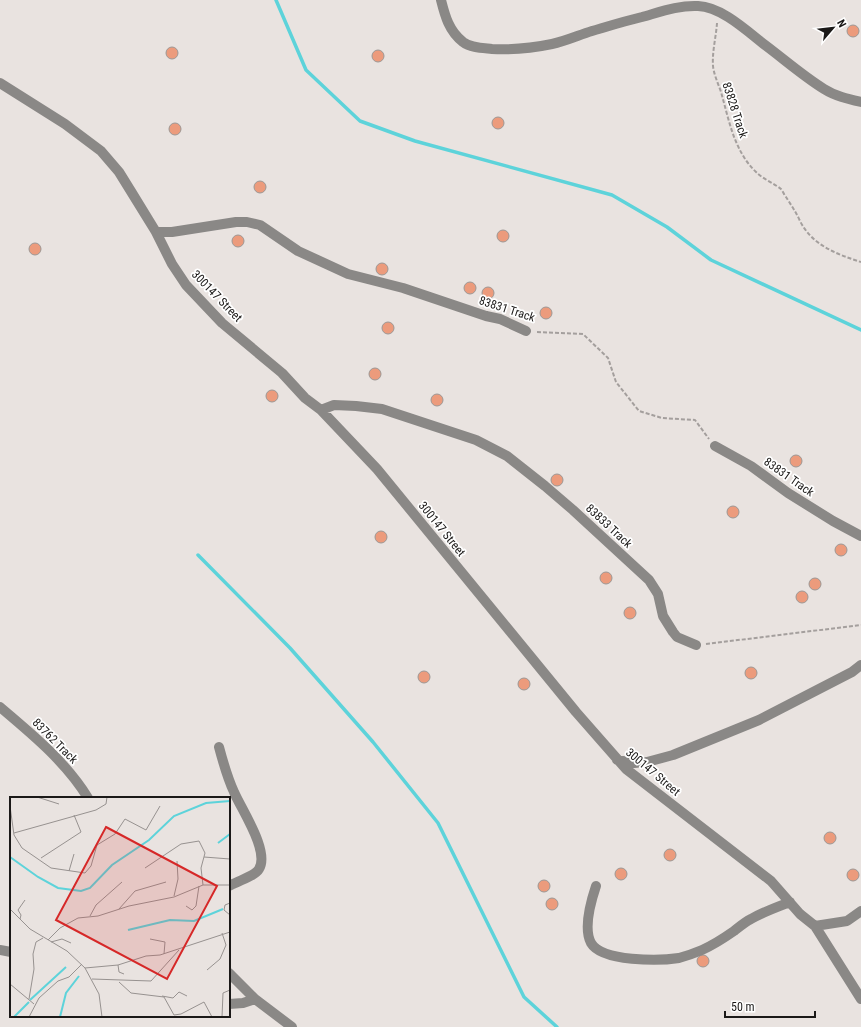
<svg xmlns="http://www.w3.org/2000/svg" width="861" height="1027" font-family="'Roboto Condensed',sans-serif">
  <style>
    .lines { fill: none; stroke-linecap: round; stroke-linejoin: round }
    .stream { stroke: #5dd3da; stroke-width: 3.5 }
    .building { fill: #ec9b7c; stroke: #9d9794 }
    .path { stroke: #a49f9d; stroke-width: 2; stroke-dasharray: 4 2; stroke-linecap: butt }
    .minor { stroke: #8a8886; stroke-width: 10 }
    .labels { text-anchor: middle; stroke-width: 3.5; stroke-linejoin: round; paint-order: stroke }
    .street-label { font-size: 12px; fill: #1b1918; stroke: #fff }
    .inset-river { fill: none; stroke: #5dd3da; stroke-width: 2 }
    .inset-road { fill: none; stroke: #979290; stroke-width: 1 }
    .view { fill: #d62828; fill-opacity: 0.15; stroke: #d62828; stroke-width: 2 }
    .inset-edge { fill: none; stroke: #1b1918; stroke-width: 2 }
  </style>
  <rect width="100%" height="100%" fill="#e9e3e0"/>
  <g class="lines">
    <path class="stream" d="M276,0L306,70L360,121L415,141L612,195L667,227L711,260L861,330
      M198,555L290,648L373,742L438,823L524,997L557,1027"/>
  </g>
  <path class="building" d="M847 31a6 6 0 1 1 12 0a6 6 0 1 1-12 0Z
    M166 53a6 6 0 1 1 12 0a6 6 0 1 1-12 0Z
    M372 56a6 6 0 1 1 12 0a6 6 0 1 1-12 0Z
    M492 123a6 6 0 1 1 12 0a6 6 0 1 1-12 0Z
    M169 129a6 6 0 1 1 12 0a6 6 0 1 1-12 0Z
    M254 187a6 6 0 1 1 12 0a6 6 0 1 1-12 0Z
    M497 236a6 6 0 1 1 12 0a6 6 0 1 1-12 0Z
    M232 241a6 6 0 1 1 12 0a6 6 0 1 1-12 0Z
    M29 249a6 6 0 1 1 12 0a6 6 0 1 1-12 0Z
    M376 269a6 6 0 1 1 12 0a6 6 0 1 1-12 0Z
    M464 288a6 6 0 1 1 12 0a6 6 0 1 1-12 0Z
    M482 293a6 6 0 1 1 12 0a6 6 0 1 1-12 0Z
    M540 313a6 6 0 1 1 12 0a6 6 0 1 1-12 0Z
    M382 328a6 6 0 1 1 12 0a6 6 0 1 1-12 0Z
    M369 374a6 6 0 1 1 12 0a6 6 0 1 1-12 0Z
    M266 396a6 6 0 1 1 12 0a6 6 0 1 1-12 0Z
    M431 400a6 6 0 1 1 12 0a6 6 0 1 1-12 0Z
    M790 461a6 6 0 1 1 12 0a6 6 0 1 1-12 0Z
    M551 480a6 6 0 1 1 12 0a6 6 0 1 1-12 0Z
    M727 512a6 6 0 1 1 12 0a6 6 0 1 1-12 0Z
    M375 537a6 6 0 1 1 12 0a6 6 0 1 1-12 0Z
    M835 550a6 6 0 1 1 12 0a6 6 0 1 1-12 0Z
    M600 578a6 6 0 1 1 12 0a6 6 0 1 1-12 0Z
    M809 584a6 6 0 1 1 12 0a6 6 0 1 1-12 0Z
    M796 597a6 6 0 1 1 12 0a6 6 0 1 1-12 0Z
    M624 613a6 6 0 1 1 12 0a6 6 0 1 1-12 0Z
    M745 673a6 6 0 1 1 12 0a6 6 0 1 1-12 0Z
    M418 677a6 6 0 1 1 12 0a6 6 0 1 1-12 0Z
    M518 684a6 6 0 1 1 12 0a6 6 0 1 1-12 0Z
    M824 838a6 6 0 1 1 12 0a6 6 0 1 1-12 0Z
    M664 855a6 6 0 1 1 12 0a6 6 0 1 1-12 0Z
    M615 874a6 6 0 1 1 12 0a6 6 0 1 1-12 0Z
    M847 875a6 6 0 1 1 12 0a6 6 0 1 1-12 0Z
    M538 886a6 6 0 1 1 12 0a6 6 0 1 1-12 0Z
    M546 904a6 6 0 1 1 12 0a6 6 0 1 1-12 0Z
    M697 961a6 6 0 1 1 12 0a6 6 0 1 1-12 0Z"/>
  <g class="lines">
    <path class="path" d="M717,23C716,37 712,52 713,66C714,75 718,83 721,92C729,120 734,151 756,172C763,179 775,184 781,189C783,191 784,195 786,197C791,205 796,212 800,221C812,245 836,254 861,262
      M537,332L583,334L608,358L616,382L639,411L662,418L695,420L709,439
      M706,644L861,625"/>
    <path class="minor" d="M441,0C445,16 449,31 463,42C471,48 482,48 492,49C512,50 533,48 552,44C566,41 579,35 592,31C609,26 625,21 642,17C660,12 679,5 698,6C722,7 747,31 765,45C785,60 803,76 824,89C835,96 848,99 861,102
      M0,83L65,124L101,151L119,172L132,193L156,232L172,264L186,285L222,323L282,373L305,398L321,410L377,469L576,712L626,769L771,881L800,914L815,926L861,999
      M156,232H172L236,222H247L260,225L298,251L348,274L403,288L486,316L500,319L526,331
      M321,410L334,405L356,406L382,409L476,440L507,456L545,486L573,510L649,580L658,594L663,616L673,632L677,637L696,645
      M715,446L751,466L788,493L833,521L861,536
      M0,707C32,734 66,762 88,798
      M219,747C223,762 227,777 234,792C241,809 270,851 259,869C255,876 236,882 229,886
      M617,760L634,763L647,762L673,755L759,720L852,672L861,665
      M596,886C591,901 583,928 591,943C602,962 660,961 679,958C686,956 695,953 702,950C713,945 724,938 734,931C739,927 745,922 751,919C763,912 777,907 790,902
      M815,926L847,921L861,911
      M0,950L11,952
      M229,973L255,999L292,1027
      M229,1004L243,1003L255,999"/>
  </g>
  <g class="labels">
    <g class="street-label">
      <text transform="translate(735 110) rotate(72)" y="4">83828 Track</text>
      <text transform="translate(217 296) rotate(46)" y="4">300147 Street</text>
      <text transform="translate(507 309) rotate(18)" y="4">83831 Track</text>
      <text transform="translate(789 477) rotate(35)" y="4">83831 Track</text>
      <text transform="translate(609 526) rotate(43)" y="4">83833 Track</text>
      <text transform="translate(442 529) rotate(51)" y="4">300147 Street</text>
      <text transform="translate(55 741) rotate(45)" y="4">83762 Track</text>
      <text transform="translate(653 772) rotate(40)" y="4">300147 Street</text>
    </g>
  </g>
  <g transform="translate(10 797)">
    <rect width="220" height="220" fill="#e9e3e0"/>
    <path class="inset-river" d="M208,46L220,37M0,60L28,80L48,91L71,94L80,91L102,68L139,43L164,19L196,6L220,4M118,133L160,123L184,124L213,112M20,203L56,170M4,220L19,205M50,220L56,196L69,179"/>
    <path class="inset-road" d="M27,0L49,7M0,9L4,38L12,51L41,71L75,76L81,69L87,48L105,37L115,22L136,33L150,9M4,36L86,13L96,7L97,0M194,60L220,62M31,61L71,35L64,18M135,71L171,47L189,44L195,56L191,71L193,88M59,74L64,57M164,99L168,82L167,64M220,106L215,108L214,113L220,118M176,109L182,113L186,109L189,89M0,112L20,132L57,154L75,171L89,197L92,220M109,112L125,94L156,85M80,119L86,108L112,85M10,122L11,118L8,113L15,103M140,142L155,145L154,157M38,143L50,131L68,121L88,119L119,109L164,100L193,88H220M41,145L52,142L61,146M108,168L109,175L114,177M75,171L108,168L136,159L150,158L220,135M197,173L210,162L216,148L212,136M82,182L141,184L169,153M109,185L121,196L154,200L164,218L171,217L194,205L202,220M0,187L24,207M152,199L163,201L169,195L177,199M19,202L24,172L23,157L26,145L33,141M19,220L29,201L48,184L59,180L72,167M212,220L213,196L220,193"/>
    <path class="view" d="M96,30L207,89L157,182L46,123Z"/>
    <rect width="220" height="220" class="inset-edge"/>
  </g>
  <g transform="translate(833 28) rotate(62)" stroke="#ffffff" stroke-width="3" paint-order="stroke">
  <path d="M0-3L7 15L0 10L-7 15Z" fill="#1b1918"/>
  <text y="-6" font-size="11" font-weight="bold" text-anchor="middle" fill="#1b1918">N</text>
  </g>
  <path d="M725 1011v6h90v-6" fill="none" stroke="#1b1918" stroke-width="2"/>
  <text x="731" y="1011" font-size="12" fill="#1b1918" stroke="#ffffff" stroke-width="3" paint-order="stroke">50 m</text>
</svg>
